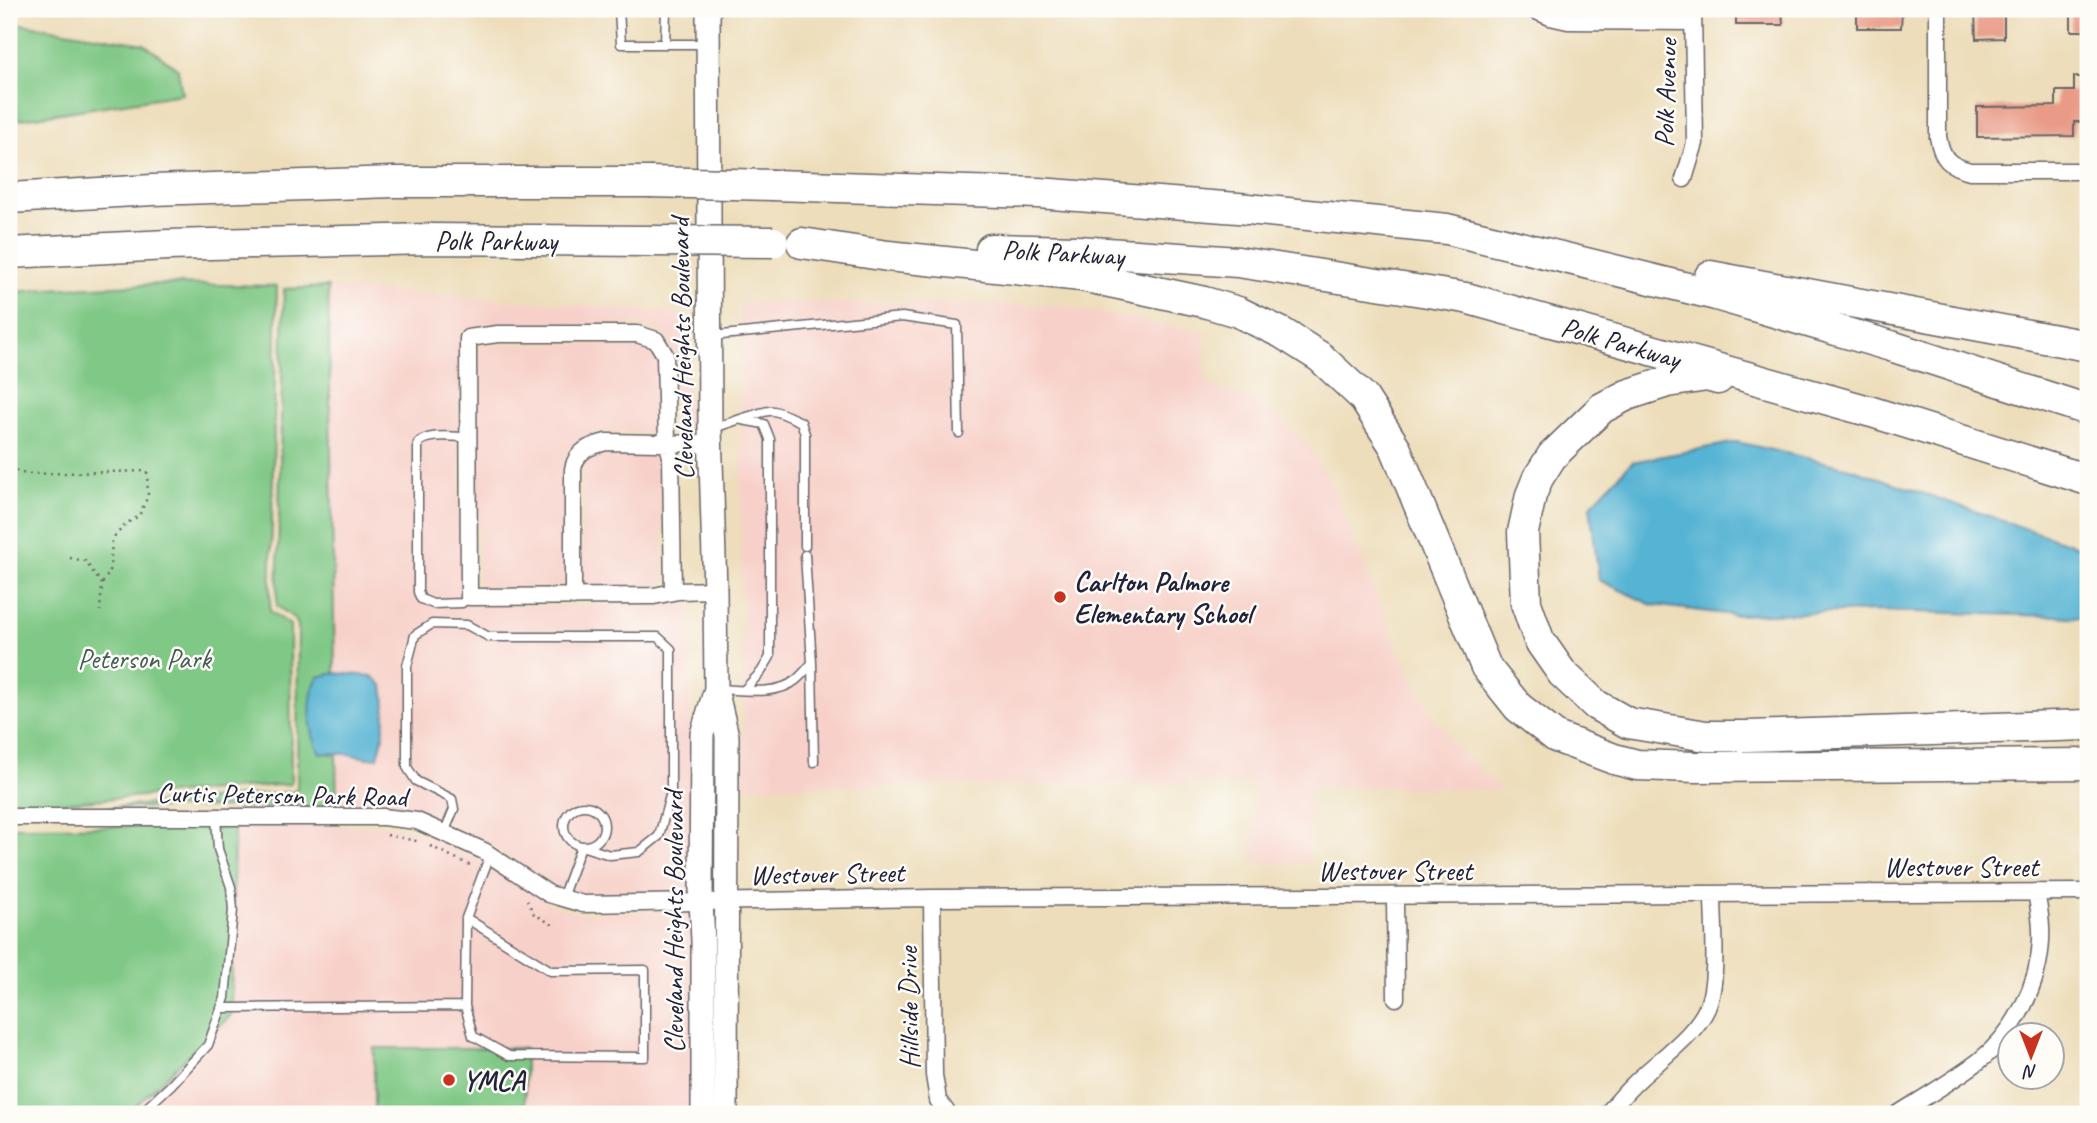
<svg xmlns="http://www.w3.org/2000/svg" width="2097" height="1123" font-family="Caveat,sans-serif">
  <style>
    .built { fill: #f7d1c9 }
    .green { fill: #7fc885; stroke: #507560; stroke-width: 2 }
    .water { fill: #55b3d3; stroke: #3c6a87; stroke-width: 2 }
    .building { fill: #e99b87 }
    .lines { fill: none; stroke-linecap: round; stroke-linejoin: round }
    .lane-casing { stroke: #696367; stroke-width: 11 }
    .street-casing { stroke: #696367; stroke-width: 19 }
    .secondary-casing { stroke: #696367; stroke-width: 26 }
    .highway-casing { stroke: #696367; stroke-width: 33 }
    .path { stroke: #696367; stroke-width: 2.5; stroke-dasharray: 2 5; stroke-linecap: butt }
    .lane { stroke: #fff; stroke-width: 8 }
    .street { stroke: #fff; stroke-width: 16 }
    .secondary { stroke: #fff; stroke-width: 23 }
    .highway { stroke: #fff; stroke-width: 30 }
    .highway-bridge-casing { stroke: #696367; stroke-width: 33; stroke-linecap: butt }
    .highway-bridge { stroke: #fff; stroke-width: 30 }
    .poi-dot { fill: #c8321e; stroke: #fdfcf7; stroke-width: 2.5 }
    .labels { text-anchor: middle; stroke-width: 5; stroke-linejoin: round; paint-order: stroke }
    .street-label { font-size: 28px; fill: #22223b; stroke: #fdfcf7 }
    .poi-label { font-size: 28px; font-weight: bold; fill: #22223b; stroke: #fdfcf7; text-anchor: start }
    .park-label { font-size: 28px; fill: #435c55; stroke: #fdfcf7 }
  </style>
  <rect width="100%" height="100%" fill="#fdfcf7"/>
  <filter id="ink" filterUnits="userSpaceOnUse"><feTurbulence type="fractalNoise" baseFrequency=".0143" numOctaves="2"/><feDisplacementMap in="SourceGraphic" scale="14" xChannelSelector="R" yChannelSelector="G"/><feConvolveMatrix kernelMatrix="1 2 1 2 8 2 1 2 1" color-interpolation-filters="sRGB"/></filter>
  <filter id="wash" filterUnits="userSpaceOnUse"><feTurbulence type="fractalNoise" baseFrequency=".00686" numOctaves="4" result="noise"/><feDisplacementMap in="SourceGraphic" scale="28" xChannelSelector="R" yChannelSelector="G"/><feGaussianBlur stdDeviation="1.57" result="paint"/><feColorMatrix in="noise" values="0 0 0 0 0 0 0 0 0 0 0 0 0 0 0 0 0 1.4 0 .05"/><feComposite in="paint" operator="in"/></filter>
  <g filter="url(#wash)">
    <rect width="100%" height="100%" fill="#edddba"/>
    <path class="built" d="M328,287L688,313L689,433H676L674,355L663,334L658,331L637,325H498L467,329L460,338L461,597L470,606L654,605L690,600L693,892L584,894L552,885L487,843L420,812L383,807H337L336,754H349L368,758L372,676L335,673Z
      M740,302L1051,305L1205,332V383L1242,395L1273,413L1306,443L1332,485L1401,656L1430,712L1461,753L1502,790L1309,786V863H1254V783L743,787Z
      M498,344H636L651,348L657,358L659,433L604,432L585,438L569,453L566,459L564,588L478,587L477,346Z
      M607,451L661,452L664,584L653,586L581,588L583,465L593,455Z
      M234,826H383L415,830L480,860L546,902L561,908L581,913L693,911L695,1114H128L231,1015Z"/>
    <path class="green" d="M9,22L144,44L178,69L182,94L9,121Z
      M163,284L277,286L270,611L290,625L291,784L9,807V293L45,289Z
      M328,287L335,673L318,677C309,710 311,721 320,753L336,754L337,807L104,808L292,792L297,789L298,625L294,618L277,606L284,289Z
      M234,826L231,1015L127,1114H9V827Z
      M374,1048H525V1112H544V1114H374Z"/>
    <path class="water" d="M1737,442L1850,468L2088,550V619L2057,616L1879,611L1734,615L1652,605L1599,580L1590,506L1632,462Z
      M335,673L372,676L383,686C387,710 385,734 378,757L368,758L349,754L320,753C309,734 306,698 318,677Z"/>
    <g id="blocks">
      <path class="building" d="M1736,9H1782L1783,25H1736Z
        M1857,9H1902L1901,28H1857Z
        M1975,9H2004V38L1976,39Z
        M2071,9H2088V31H2071Z
        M2074,77H2088V122H2074V136L1977,137V107L2056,106V91H2074Z"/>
    </g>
  </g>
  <g filter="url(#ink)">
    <use href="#blocks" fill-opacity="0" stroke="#696367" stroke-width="2"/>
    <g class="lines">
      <defs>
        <path id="lane" d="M619,9L621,44H705
          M665,44L666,9
          M712,336L902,317L957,325L959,433
          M742,420L764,424L770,439V657L761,672L744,690
          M713,428C725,425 765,409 774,411C783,413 792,418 801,422L805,434V546
          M468,437C453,437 429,433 418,443V592L421,599L433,604L462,603L469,597
          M812,663L814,762
          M719,689C742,690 777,696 796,680C802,675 807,669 812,663L805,555
          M564 826a20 20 0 1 1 40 0a20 20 0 1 1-40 0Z
          M444,833L454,809L452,799L416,781L407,767V666L415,635L432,624L467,625L489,637H658L671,649V792L659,836L639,852L610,855L581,846L562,898
          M466,918L551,971L645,970V1057L509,1056L473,1036L465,1006L466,918L490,855
          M221,1008L465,1006
          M140,1114L171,1085L208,1045L225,998L233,910L231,887L218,849L216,817"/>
        <path id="street" d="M1088,9V10
          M1531,9L1550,17L1568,21L1693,22
          M1938,9V137C1942,159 1949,166 1970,171H2088
          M1684,179L1695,143L1693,9
          M673,592L671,456L667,442L665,355L656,340L637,334H498L468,338L469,597L654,596L678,591L715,590
          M573,597V469C576,451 590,446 606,442L710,444
          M9,817H383L417,821L444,833L484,851L549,894L583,904L932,898L2088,892
          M1395,896L1396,998
          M932,898L934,1075L938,1100L948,1114
          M1607,1114C1615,1105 1623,1095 1632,1086C1654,1063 1695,1036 1707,1008C1719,981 1713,925 1713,894
          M1898,1114C1925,1097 1954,1080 1979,1061C2015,1033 2039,985 2041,940C2042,923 2039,908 2036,892"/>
        <path id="secondary" d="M708,9L710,429L715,590L716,689L727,736L726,1114
          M703,1114V941L701,901L702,734L716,689"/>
        <path id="highway" d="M773,185L1038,193L1238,208L1447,229L1716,295L1891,346L2088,410
          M9,198L153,190L394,182H649
          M802,243L888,256L1082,276L1204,302L1238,312L1282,333L1320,357L1363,397L1395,447L1486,667L1518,707L1556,737L1614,759L1637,765L1696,767L2088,764
          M991,249L1078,251L1238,262L1466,298L1872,412L2088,480
          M9,253L168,245L431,239L650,241
          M1710,276L2088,346
          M1718,379L1707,376L1667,382L1627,395L1602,408L1552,456L1538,478L1531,495L1523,532L1526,603L1539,640L1562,673L1596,705L1628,723L1706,736H1747L2088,725"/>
      </defs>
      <use href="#lane" class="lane-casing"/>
      <use href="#street" class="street-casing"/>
      <use href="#secondary" class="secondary-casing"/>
      <use href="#highway" class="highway-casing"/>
      <path class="path" d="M9,468L25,474L147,471L148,496L139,516L127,523L112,539L110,571L102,584
        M70,558L85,561L102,584L100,611
        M387,835L421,842
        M430,846L474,867
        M527,900L534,914L557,927"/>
      <use href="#lane" class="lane"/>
      <use href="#street" class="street"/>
      <use href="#secondary" class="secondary"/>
      <use href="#highway" class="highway"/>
      <defs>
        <path id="highway-bridge" d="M649,182L773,185
          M650,241L773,242"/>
      </defs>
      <use href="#highway-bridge" class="highway-bridge-casing"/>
      <use href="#highway-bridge" class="highway-bridge"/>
    </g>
  </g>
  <g class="poi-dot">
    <circle cx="1060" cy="597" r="7"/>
    <circle cx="449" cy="1080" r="7"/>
  </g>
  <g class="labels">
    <g class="street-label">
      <text transform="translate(1665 93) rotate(-88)" y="10">Polk Avenue</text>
      <text x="496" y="250">Polk Parkway</text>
      <text transform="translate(1063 252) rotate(3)" y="10">Polk Parkway</text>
      <text transform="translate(1621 342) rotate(16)" y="10">Polk Parkway</text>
      <text transform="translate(681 349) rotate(-91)" y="10">Cleveland Heights Boulevard</text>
      <text transform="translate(282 794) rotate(1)" y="10">Curtis Peterson Park Road</text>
      <text x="1961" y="876">Westover Street</text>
      <text x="1395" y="880">Westover Street</text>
      <text transform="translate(827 873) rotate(-1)" y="10">Westover Street</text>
      <text transform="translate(673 922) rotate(-90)" y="10">Cleveland Heights Boulevard</text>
      <text transform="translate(908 1008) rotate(-91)" y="10">Hillside Drive</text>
    </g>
    <g class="poi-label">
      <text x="1074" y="591">Carlton Palmore<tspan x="1074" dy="32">Elementary School</tspan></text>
      <text x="463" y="1090">YMCA</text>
    </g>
    <g class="park-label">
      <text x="144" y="668">Peterson Park</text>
    </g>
  </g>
  <rect width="2097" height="1123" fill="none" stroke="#fdfcf7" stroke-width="35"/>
  <g transform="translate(2031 1056) rotate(180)"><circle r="33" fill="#fdfcf7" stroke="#a5a5ac" stroke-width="2"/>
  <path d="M0-5L12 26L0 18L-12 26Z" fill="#c8321e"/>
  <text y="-10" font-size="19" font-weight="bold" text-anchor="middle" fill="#22223b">N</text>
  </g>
</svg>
